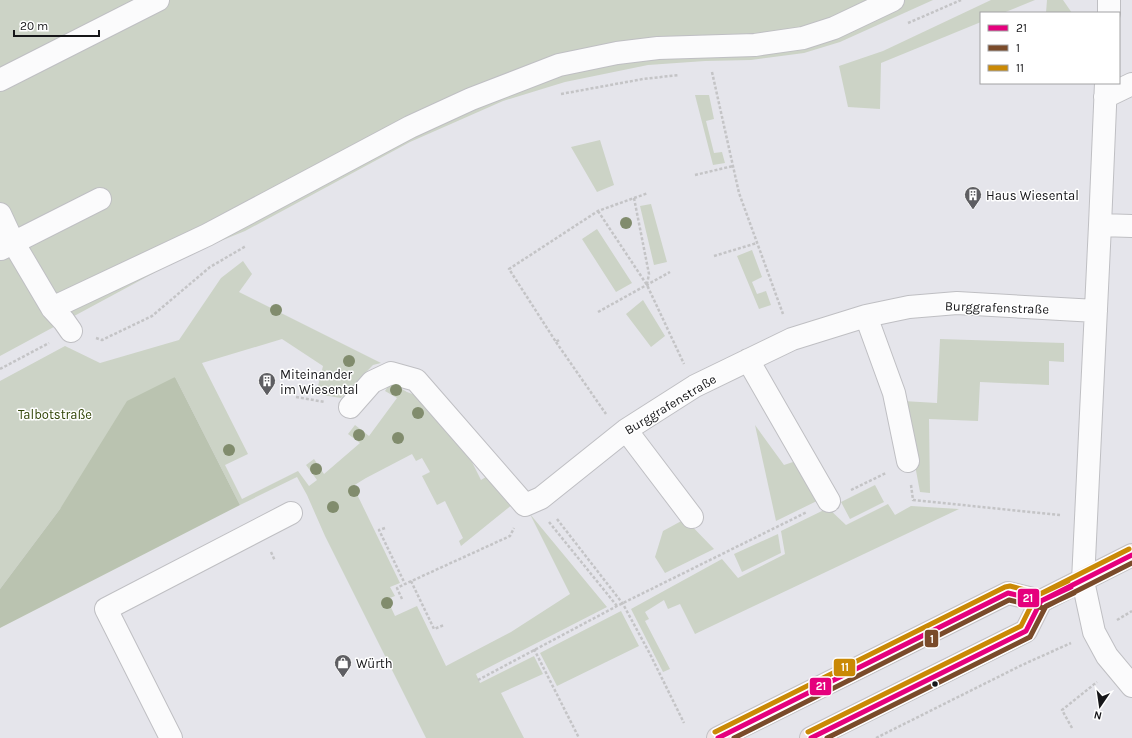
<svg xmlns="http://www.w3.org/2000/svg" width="1132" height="738" font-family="Karla,sans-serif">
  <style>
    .green { fill: #ccd3c6 }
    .forest { fill: #bac3b0 }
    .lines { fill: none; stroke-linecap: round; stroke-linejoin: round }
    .minor-casing { stroke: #bfbfc3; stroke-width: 24 }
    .major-casing { stroke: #c2c2c5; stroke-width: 24 }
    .path { stroke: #c4c4c6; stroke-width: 2.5; stroke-dasharray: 3 2; stroke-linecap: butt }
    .minor { stroke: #fbfbfc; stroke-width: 22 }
    .major { stroke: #eee3e4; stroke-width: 22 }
    .bus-1-casing { stroke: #fff; stroke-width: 8 }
    .bus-2-casing { stroke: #fff; stroke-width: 8 }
    .bus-3-casing { stroke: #fff; stroke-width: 8 }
    .bus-1 { stroke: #e5007d; stroke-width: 5 }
    .bus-2 { stroke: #7a4b2a; stroke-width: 5 }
    .bus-3 { stroke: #ca8905; stroke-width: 5 }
    .tree { fill: #818c6d }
    .bus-dot { fill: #161619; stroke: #fff; stroke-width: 1.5 }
    .labels { text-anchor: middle; stroke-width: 3; stroke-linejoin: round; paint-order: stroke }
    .poi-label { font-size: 13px; fill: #161619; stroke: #fff; text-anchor: start }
    .street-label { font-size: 13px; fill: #161619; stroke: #fff }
    .park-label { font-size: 13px; fill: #304406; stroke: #fff }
    .line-badge { stroke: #fff; stroke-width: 1.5 }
    .badge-label { font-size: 11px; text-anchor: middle; font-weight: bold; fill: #fff }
  </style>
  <rect width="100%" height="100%" fill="#e5e5eb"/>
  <path class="green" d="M0,0H933L840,42L804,53L751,60L705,61L648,65L565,82L503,101L410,142L245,231L191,253L0,356Z
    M991,0H1035L1003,13H981V22L881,63L880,109L848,107L839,66L883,51Z
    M1047,0H1063L1072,13H1046Z
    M695,95H709L714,119L706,121L714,153L722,152L725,163L713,165Z
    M600,140L614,185L597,192L571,147Z
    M651,204L667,262L654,265L640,206Z
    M597,229L632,283L616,292L582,239Z
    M752,250L762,277L752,282L757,294L766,291L771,305L759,309L737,256Z
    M243,261L252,274L239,292L381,363L373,365L341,398L316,394L323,366L282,339L202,363L248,454L225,465L242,499L298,471L309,486L317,480L306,465L314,459L324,474L360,443L348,434L355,425L369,436L397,398L385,391L388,386L395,385L407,392L423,398L467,452L481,480L489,475L513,504L461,546L459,541L463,538L445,501L437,505L422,476L430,472L422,458L416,461L412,454L366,478L353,486L400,583L390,587L395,596L387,599L395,616L417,606L446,666L511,632L570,594L530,514L607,607L476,674L480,683L534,656L543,674L501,693L524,738H426L325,536L307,495L297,477L240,505L175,377L60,509L0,589V381L65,346L100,363L179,340L221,278Z
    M643,300L665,336L651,347L626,314Z
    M940,339L1064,343V362L1049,361V385L980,382L978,421L929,419L930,493L920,492L903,401L937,403Z
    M755,425L784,465L796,461L823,498L776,521Z
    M875,485L884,502L850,519L841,502Z
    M888,504L895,515L911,506L959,509L695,634L680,604L668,609L664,600L645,612L649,619L645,621L670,669L663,672L631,609L722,559L738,578L785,554L781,531L828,508L846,525Z
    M685,519L714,549L665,573L655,557L663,531Z
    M778,534L781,553L742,572L734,554Z
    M621,611L639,646L557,686L540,653Z"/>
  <path class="forest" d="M175,377L240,505L0,628V589L60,509L127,401Z"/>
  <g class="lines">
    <defs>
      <path id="minor" d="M1109,13V0
        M0,80L158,0
        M1106,83L1100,225L1083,581L1094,632L1107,656L1132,686
        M1105,97L1132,84
        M0,214L13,242L52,308L64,321L71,331
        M1100,225L1132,226
        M1,249L100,199
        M52,308L207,235L410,127L471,99L559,65L617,53L658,48L755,45L803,38L834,28L893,0
        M866,316L894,393L908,461
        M748,360L829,501
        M350,407L372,382L391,373L416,380L525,505L541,498L626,430L695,386L792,339L866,316L909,307L957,303L1096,311
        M626,430L692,517
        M171,738L106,609L291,513"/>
      <path id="major" d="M718,738L1008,593L1041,601
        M811,738L1026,631L1041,601L1132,555"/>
    </defs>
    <use href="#minor" class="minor-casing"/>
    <use href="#major" class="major-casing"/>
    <path class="path" d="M908,23L961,0
      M712,72L739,193L783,314
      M561,94L643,79L679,75
      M695,175L733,166
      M634,198L649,274L647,284
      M598,211L647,285L684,364
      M714,256L757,243
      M598,312L670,272
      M96,338L102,340L152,316L210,267L246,246
      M559,340L556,342L509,269L598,211L648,193
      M556,342L606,414
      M0,369L49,343
      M296,397L325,402
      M911,485L913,500L1060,515
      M851,490L886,473
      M557,519L623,604L650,654L684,723
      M549,522L617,606
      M385,528L379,530L405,584L510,536L514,528
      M271,552L275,561
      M411,581L434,629L444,625
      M402,599L397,588L405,584
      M1117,620L1132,611
      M534,649L579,738
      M478,680L617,606L807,512
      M1072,728L1062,710L1097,682
      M876,738L1022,665L1071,643"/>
    <use href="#minor" class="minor"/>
    <use href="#major" class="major"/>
    <defs>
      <path id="bus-1" d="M718,738L1008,593L1041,601L1132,555
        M811,738L1026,631L1041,601L1071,587"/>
      <path id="bus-2" d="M734,738L1009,600L1043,608L1132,563
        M827,738L1030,637L1046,606L1074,593"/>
      <path id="bus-3" d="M715,732L1005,587L1010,586L1040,594L1129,549
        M808,732L1021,626L1036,596L1068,581"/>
    </defs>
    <use href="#bus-1" class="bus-1-casing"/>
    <use href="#bus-2" class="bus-2-casing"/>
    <use href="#bus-3" class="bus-3-casing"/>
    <use href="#bus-1" class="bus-1"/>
    <use href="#bus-2" class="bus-2"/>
    <use href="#bus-3" class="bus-3"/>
  </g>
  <g class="tree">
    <circle cx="626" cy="223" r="6"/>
    <circle cx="276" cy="310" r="6"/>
    <circle cx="349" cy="361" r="6"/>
    <circle cx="396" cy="390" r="6"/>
    <circle cx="418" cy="413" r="6"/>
    <circle cx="359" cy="435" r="6"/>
    <circle cx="398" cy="438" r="6"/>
    <circle cx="229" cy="450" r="6"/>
    <circle cx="316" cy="469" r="6"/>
    <circle cx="354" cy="491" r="6"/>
    <circle cx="333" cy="507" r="6"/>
    <circle cx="387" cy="603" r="6"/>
  </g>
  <defs>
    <symbol id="building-pin" viewBox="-11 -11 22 30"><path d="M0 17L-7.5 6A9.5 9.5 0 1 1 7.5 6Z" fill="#5e5e62" stroke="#fff"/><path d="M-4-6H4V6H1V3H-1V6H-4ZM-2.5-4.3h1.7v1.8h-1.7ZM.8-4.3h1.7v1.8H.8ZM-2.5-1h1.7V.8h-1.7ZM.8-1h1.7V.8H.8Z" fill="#fff"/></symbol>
    <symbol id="shop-pin" viewBox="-11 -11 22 30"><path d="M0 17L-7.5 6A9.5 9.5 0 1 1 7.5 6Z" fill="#5e5e62" stroke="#fff"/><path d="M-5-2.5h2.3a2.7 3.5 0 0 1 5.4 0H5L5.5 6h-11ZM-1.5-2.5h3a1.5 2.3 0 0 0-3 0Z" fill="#fff"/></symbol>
  </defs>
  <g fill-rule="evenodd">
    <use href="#building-pin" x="963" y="185" width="20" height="27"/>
    <use href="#building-pin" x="257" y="371" width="20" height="27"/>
    <use href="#shop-pin" x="333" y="653" width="20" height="27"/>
  </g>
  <circle class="bus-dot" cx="935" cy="684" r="3.5"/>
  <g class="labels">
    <g class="poi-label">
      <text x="986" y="200">Haus Wiesental</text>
      <text x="280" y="379">Miteinander<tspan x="280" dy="15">im Wiesental</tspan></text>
      <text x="356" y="668">Würth</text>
    </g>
    <g class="street-label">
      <text transform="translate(997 307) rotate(2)" y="5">Burggrafenstraße</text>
      <text transform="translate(670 404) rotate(-31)" y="5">Burggrafenstraße</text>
    </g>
    <g class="park-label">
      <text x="55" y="419">Talbotstraße</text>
    </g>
  </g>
  <g class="line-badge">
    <rect x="1017" y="588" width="23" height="20" rx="4" fill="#e5007d"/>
    <rect x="924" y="629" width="15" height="19" rx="4" fill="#7a4b2a"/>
    <rect x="833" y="658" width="23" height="19" rx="4" fill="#ca8905"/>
    <rect x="809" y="677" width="23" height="19" rx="4" fill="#e5007d"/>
  </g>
  <g class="badge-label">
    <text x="1028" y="602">21</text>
    <text x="932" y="643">1</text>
    <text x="845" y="671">11</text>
    <text x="821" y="690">21</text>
  </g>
  <rect x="980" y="12" width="140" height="72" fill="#ffffff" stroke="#a2a2a3"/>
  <rect x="988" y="25" width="20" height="6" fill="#e5007d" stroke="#a2a2a3"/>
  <text x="1016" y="32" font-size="12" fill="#161619">21</text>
  <rect x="988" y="45" width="20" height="6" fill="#7a4b2a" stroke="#a2a2a3"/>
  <text x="1016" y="52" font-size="12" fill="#161619">1</text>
  <rect x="988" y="65" width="20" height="6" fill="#ca8905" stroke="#a2a2a3"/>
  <text x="1016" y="72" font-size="12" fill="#161619">11</text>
  <g transform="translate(1100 706) rotate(193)" stroke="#ffffff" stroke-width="3" paint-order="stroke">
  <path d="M0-3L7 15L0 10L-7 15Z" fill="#161619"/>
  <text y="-6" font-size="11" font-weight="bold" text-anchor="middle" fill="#161619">N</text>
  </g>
  <path d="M14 30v6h85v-6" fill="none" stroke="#161619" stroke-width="2"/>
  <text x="20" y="30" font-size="12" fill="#161619" stroke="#ffffff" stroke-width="3" paint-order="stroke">20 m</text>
</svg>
